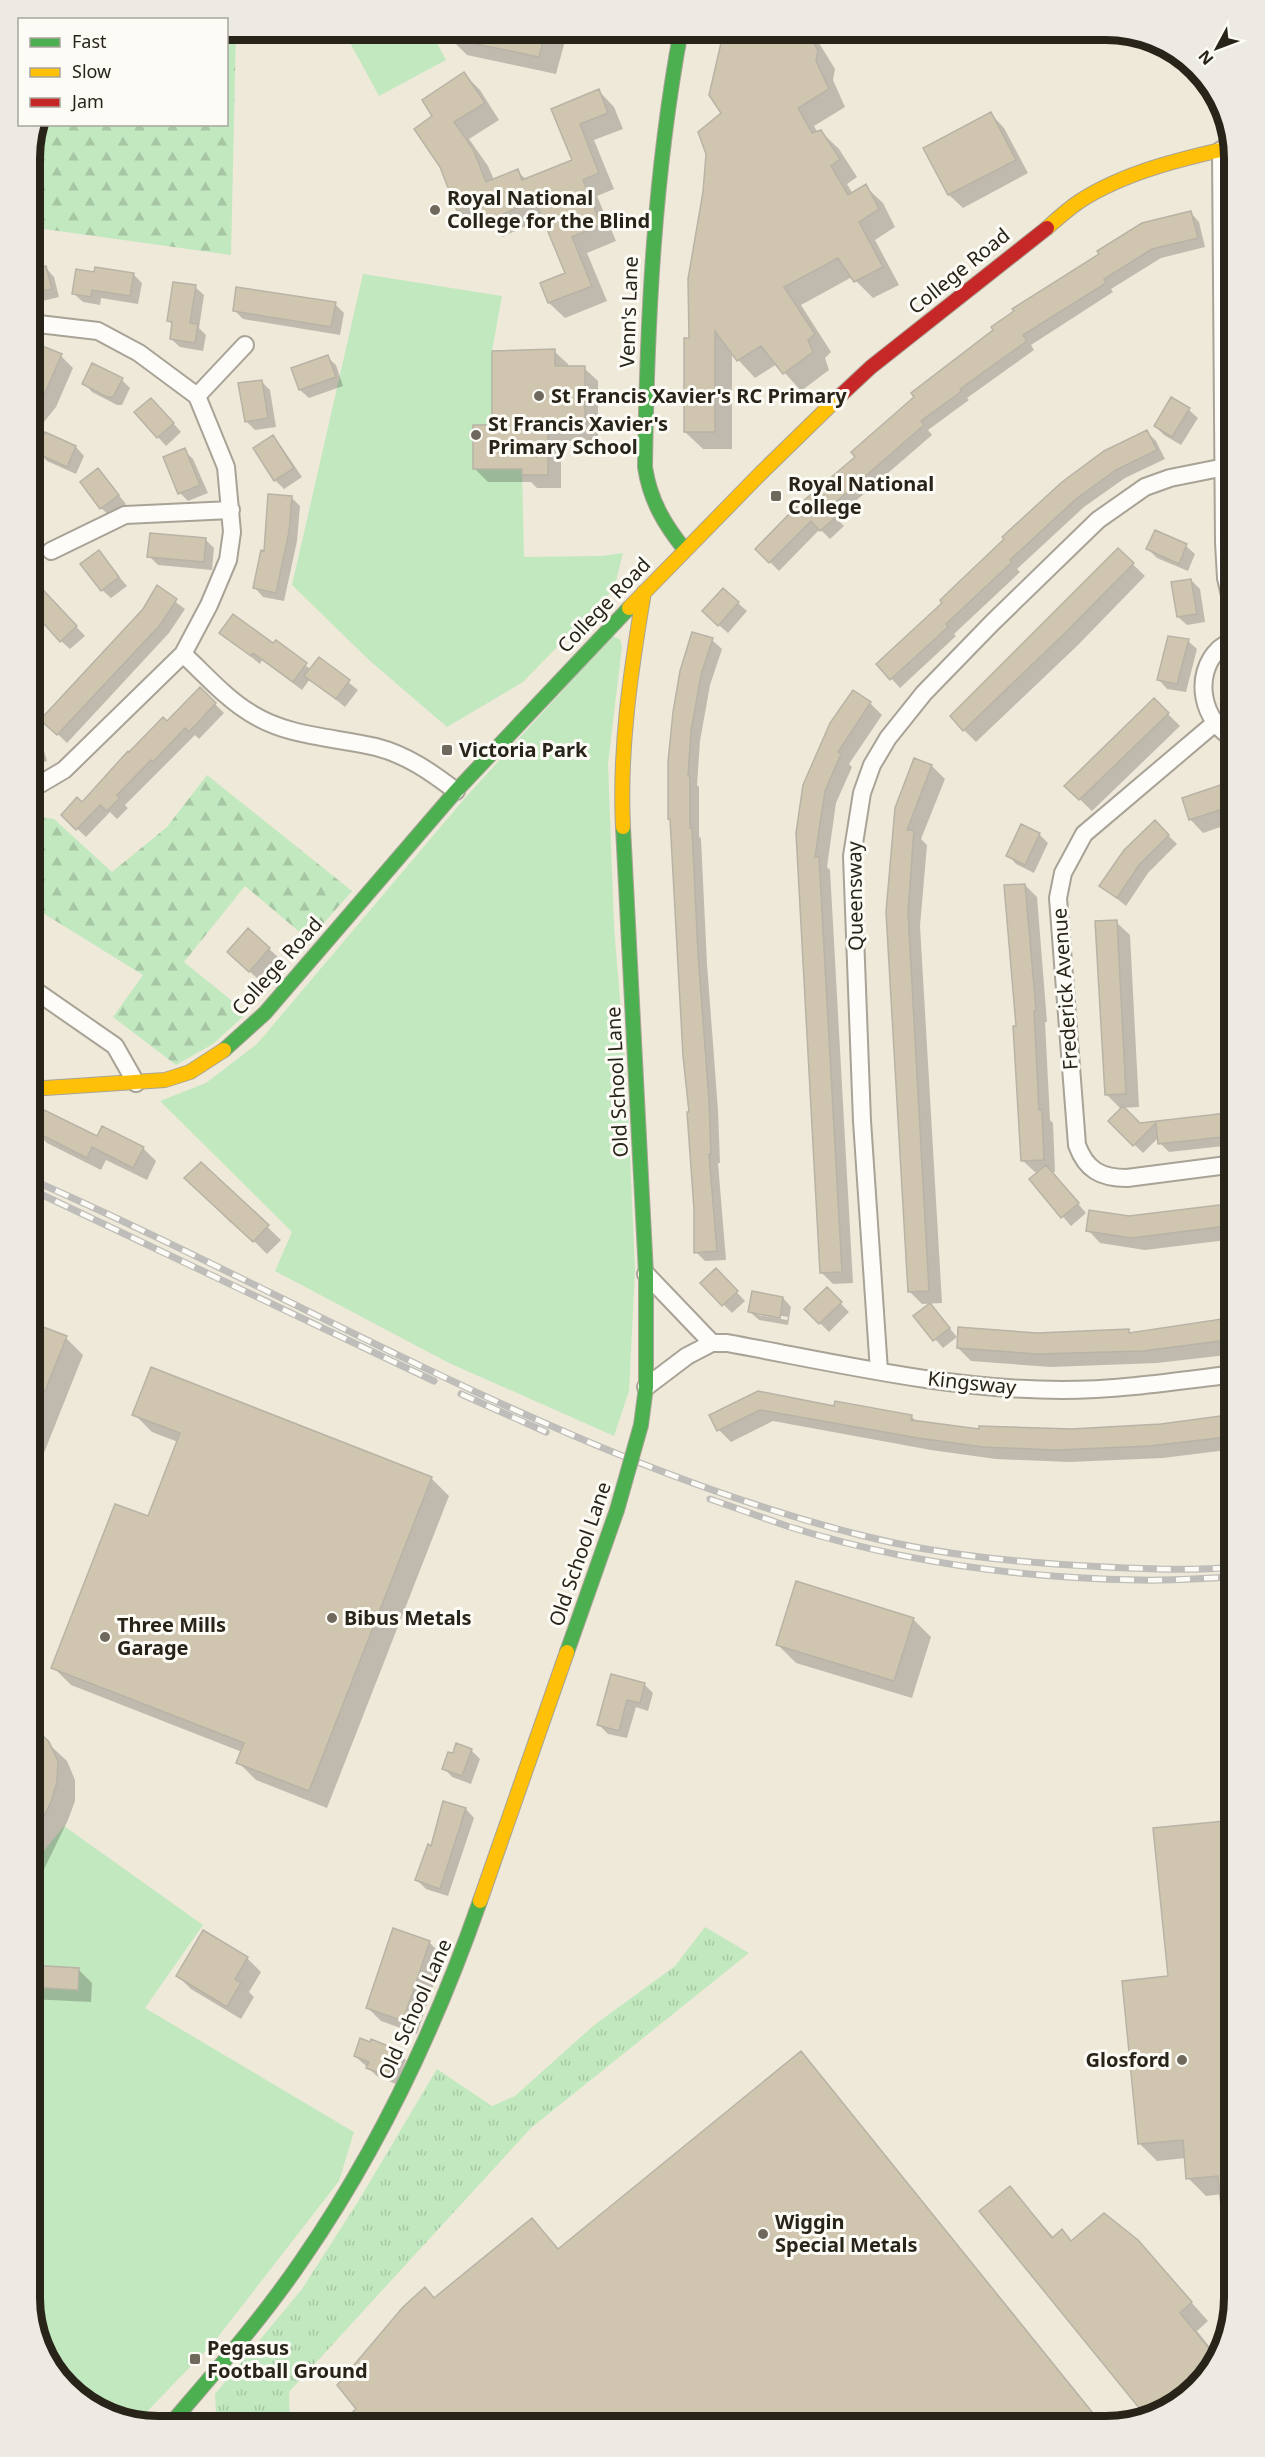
<svg xmlns="http://www.w3.org/2000/svg" width="1265" height="2457" font-family="'Noto Sans',sans-serif">
  <style>
    .grass { fill: url(#grass-tufts) }
    .forest { fill: url(#forest-firs) }
    .park { fill: #c2e8bf }
    .shadow { fill: #0003; fill-rule: evenodd }
    .building { fill: #d0c6af; stroke: #b7b3a6; stroke-width: 1.5 }
    .lines { fill: none; stroke-linecap: round; stroke-linejoin: round }
    .street-casing { stroke: #a8a396; stroke-width: 20 }
    .fast-casing { stroke: #a8a396; stroke-width: 16 }
    .slow-casing { stroke: #a8a396; stroke-width: 16 }
    .jam-casing { stroke: #a8a396; stroke-width: 16 }
    .street { stroke: #fdfcf9; stroke-width: 16 }
    .fast { stroke: #4caf50; stroke-width: 14 }
    .slow { stroke: #ffc107; stroke-width: 14 }
    .jam { stroke: #c62828; stroke-width: 14 }
    .rail-casing { stroke: #bebdb9; stroke-width: 7 }
    .rail { stroke: #fdfbf5; stroke-width: 4.5; stroke-dasharray: 14; stroke-linecap: butt }
    .fast-bridge-casing { stroke: #a8a396; stroke-width: 16; stroke-linecap: butt }
    .fast-bridge { stroke: #4caf50; stroke-width: 14 }
    .poi-dot { fill: #6e695c; stroke: #fdfbf5; stroke-width: 2 }
    .labels { text-anchor: middle; stroke-width: 6; stroke-linejoin: round; paint-order: stroke }
    .poi-label { font-size: 20px; font-weight: bold; fill: #282419; stroke: #fdfbf5; text-anchor: start }
    .street-label { font-size: 20px; fill: #282419; stroke: #fdfbf5 }
    .rim { fill: none; stroke: #282419; stroke-width: 8 }
  </style>
  <defs>
    <pattern id="grass-tufts" width="24" height="20" patternUnits="userSpaceOnUse" patternTransform="scale(1.5)"><rect width="24" height="20" fill="#c2e8bf"/><path d="M3 7l-1-3M5 7V3M7 7l1-3M15 17l-1-3M17 17v-4M19 17l1-3" fill="none" stroke="#a7c7a4"/></pattern>
    <pattern id="forest-firs" width="22" height="20" patternUnits="userSpaceOnUse" patternTransform="scale(1.5)"><rect width="22" height="20" fill="#c2e8bf"/><path d="M5 1l3.5 6h-7zM16 11l3.5 6h-7z" fill="#a7c7a4"/></pattern>
  </defs>
  <rect width="100%" height="100%" fill="#efe9d9"/>
  <path class="grass" d="M1235,660V719C1219,702 1216,676 1235,660Z
    M705,1927L749,1953L531,2128L289,2392L290,2427H224L216,2416L215,2394L302,2289L359,2200L437,2069L492,2106L515,2096L593,2026L675,1966Z"/>
  <path class="forest" d="M227,30H236L231,255L30,227V151L36,125L226,124Z
    M207,775L352,891L309,940L245,886L184,962L247,1013L213,1044L176,1065L113,1017L143,975L30,905V815L54,819L112,872L167,827Z"/>
  <path class="park" d="M343,30H430L446,60L379,96Z
    M363,274L502,296L492,351V425L473,469H522L524,557L602,556L623,553L614,589L523,682L447,727L369,660L292,585Z
    M612,636L620,639L622,646L608,764L614,926L627,1087L635,1271L629,1391L614,1436L449,1363L275,1271L292,1232L160,1101L206,1083L257,1044L465,798Z
    M64,1826L203,1925L145,2008L354,2132L339,2181L214,2342L137,2422L87,2405L40,2348L30,2298V1868Z"/>
  <path class="shadow" d="M449,30H568L556,74L467,55L449,37Z
    M726,30H811L835,69L833,80L845,107L814,126L818,133L821,132L839,149L857,177L847,184L853,194L865,186L883,203L895,227L875,240L899,285L873,298L852,277L801,305L831,352L825,358L829,370L801,391L777,364L755,378L732,353V449H703L685,432L690,340L723,113Z
    M1165,47L1176,51L1173,55Z
    M464,74L480,90L499,120L469,139L488,166L494,180L517,171L527,180L574,161L553,110L599,91L614,107L623,129L594,140L614,189L597,196L616,241L587,253L607,301L565,318L549,303L542,283L567,273L544,218L502,237L486,221L474,226L458,210L434,116Z
    M991,114L1004,128L1028,173L963,208L949,195L925,149Z
    M1191,213L1199,222L1205,247L1161,258L1111,289L1113,292L1031,345L1034,350L967,398L969,400L928,430L932,435L836,518L844,526L830,539L820,529L779,571L757,549L857,457L853,452Z
    M46,268L54,277L59,297L30,304V272Z
    M133,274L142,283L138,304L101,298L100,305L83,302L74,294Z
    M195,287L204,295L199,328L206,335L203,351L180,347L171,339L173,325L168,320Z
    M335,304L344,313L340,335L243,319L234,310Z
    M554,351L568,364V368H584L598,381V441H561V488H537L531,482H488L475,469L493,427Z
    M61,356L73,368L56,407L35,433L39,437L30,447V372Z
    M327,357L336,365L343,386L309,398L300,390L293,369Z
    M122,380L130,388L122,405H117L92,392L84,383Z
    M261,381L270,390L276,427L255,430L246,421Z
    M1172,399L1189,410L1198,418L1181,445L1164,435L1155,426Z
    M160,408L181,432L166,446L158,437Z
    M1147,432L1156,441L1165,459L1125,478L1084,507L1017,569L1020,572L954,634L956,636L900,688L878,664Z
    M273,437L281,446L302,477L284,489L275,480L255,449Z
    M76,447L84,456L76,474L47,461L38,452Z
    M184,450L193,459L208,493L188,501L180,493Z
    M98,470L126,504L110,516L101,508Z
    M291,497L300,506L297,541L284,601L263,597L255,588L266,553Z
    M30,515L40,526L30,534Z
    M1156,532L1186,546L1195,554L1188,571L1157,558L1148,549Z
    M205,539L214,548L212,570L158,565L149,556Z
    M1118,550L1145,576L1078,645L976,742L964,730Z
    M98,552L127,586L111,598L102,590Z
    M30,577L85,636L70,649L61,641Z
    M1191,580L1200,589L1205,622L1187,625L1178,617Z
    M157,588L185,609L169,633L67,743L42,719L144,608Z
    M723,590L747,611L728,633L713,620Z
    M221,633L273,645L311,669L319,659L358,690L345,707L310,679L302,690L262,660L260,664Z
    M712,640L722,649L710,685L700,741L697,785L699,787V836L701,839L707,964L718,1110L720,1163H718L726,1260L705,1261L696,1252L690,1113L672,821L669,818L670,762Z
    M1188,641L1197,649L1186,692L1167,689L1159,680Z
    M200,689L224,713L199,739L195,735L125,805L128,808L117,819L110,812L86,837L63,815L82,804Z
    M853,692L870,703L882,715L849,764L852,767L836,803L827,867L830,870L853,1283L833,1284L821,1272L797,834Z
    M1154,700L1180,726L1092,811L1066,786Z
    M32,732L41,741L47,761L30,766V733Z
    M915,760L932,766L945,779L921,839L927,845L920,926L942,1303L922,1304L909,1291L887,912Z
    M1235,782V822L1203,833L1190,819Z
    M1155,822L1177,844L1148,873L1126,906L1101,886Z
    M1022,826L1039,834L1048,843L1034,873L1016,864L1008,855Z
    M1235,843V863L1229,845Z
    M1025,885L1037,897L1047,1022H1045L1050,1120L1053,1123L1055,1172H1051L1086,1213L1071,1226L1031,1180L1039,1172H1035L1023,1161Z
    M1116,922L1130,935L1139,1107L1120,1108L1106,1094Z
    M248,930L278,957L258,979L237,960Z
    M1235,1105V1147L1233,1145L1169,1152L1160,1143L1159,1137L1143,1153L1110,1121L1140,1125L1226,1115Z
    M34,1130L97,1138L143,1148L156,1161L147,1180L106,1160L101,1170L47,1143Z
    M201,1164L281,1240L267,1254L233,1220L231,1223L187,1178Z
    M1235,1205V1239L1145,1250L1100,1243L1088,1230L1129,1218Z
    M716,1270L745,1301L732,1313L702,1283Z
    M827,1289L849,1312L829,1332L806,1309Z
    M783,1298L791,1307L788,1325L759,1320L750,1312ZM758,1312L788,1317L787,1320L758,1315Z
    M930,1305L957,1337L943,1348L915,1316Z
    M30,1314L36,1320L34,1325L66,1338L83,1355L38,1468L30,1465Z
    M1235,1319V1354L1157,1363L1051,1367L971,1361L958,1348L1037,1334L1128,1331L1132,1335Z
    M759,1393L835,1408L911,1416L917,1422L980,1431L1071,1430L1161,1426L1235,1416V1449L1163,1458L1069,1462L996,1459L931,1450L773,1421L731,1442L719,1430Z
    M134,1414L431,1478L449,1496L327,1808L256,1780L238,1762L242,1752L71,1685L53,1667L148,1518L178,1442L152,1432Z
    M913,1619L931,1637L912,1698L796,1663L778,1645Z
    M644,1684L653,1693L648,1711L636,1707L627,1738L608,1734L599,1725Z
    M30,1727L67,1761L75,1780V1801L68,1820L30,1898Z
    M471,1750L480,1759L471,1784L452,1777L444,1768Z
    M466,1809L474,1818L448,1896L426,1889L417,1880L432,1848Z
    M1235,1822V2250L1226,2242L1222,2194L1206,2196L1188,2178L1186,2158L1157,2161L1139,2143Z
    M203,1932L247,1958L261,1972L249,1992L254,1997L241,2019L191,1989L178,1976Z
    M429,1942L443,1956L417,2034L381,2021L368,2008Z
    M30,1967L79,1970L92,1983L91,2002L30,1999Z
    M370,2044L397,2051L406,2060L396,2084L377,2076L355,2056Z
    M801,2053L814,2067L1105,2427H337L359,2409L425,2289L435,2299L532,2220L559,2250Z
    M1010,2188L1054,2238L1061,2231L1072,2242L1137,2241L1208,2321L1197,2331L1217,2356L1213,2370L1156,2417Z"/>
  <path class="building" d="M443,30H546L539,57L442,37Z
    M724,30H806L818,50L816,61L829,89L798,108L812,133L821,130L840,159L831,166L848,195L866,184L879,209L859,222L883,267L854,282L838,258L784,287L815,334L808,340L813,352L783,374L761,346L737,361L715,331V432H684V338H689L688,279L703,192L706,154L698,132L721,113L709,95Z
    M464,72L485,103L454,122L473,149L486,182L518,169L522,180L572,160L551,109L599,89L608,113L580,124L599,173L583,180L601,225L572,237L592,286L548,303L540,283L565,273L535,200L485,222L476,203L457,211L440,167L414,129L432,116L422,100Z
    M991,112L1016,160L948,195L923,148Z
    M1191,211L1198,238L1152,249L1104,279L1106,283L1023,335L1027,341L960,389L962,391L921,421L924,425L829,508L836,517L820,531L811,521L769,563L755,549L795,508L855,457L851,452L914,397L911,393L993,330L991,327L1014,311L1012,309L1099,254L1097,251L1142,223Z
    M46,266L52,289L30,294V270Z
    M95,267L134,273L130,296L92,290L91,297L72,294L76,269L94,272Z
    M173,282L196,285L190,323L198,324L195,343L170,339L172,322L167,321Z
    M236,287L336,302L331,327L233,311Z
    M40,345L62,354L44,395L30,412V368Z
    M555,349V366H585V428H548V475H522V469H473V425H492V351Z
    M328,355L336,377L299,390L291,368Z
    M92,363L123,378L113,397H107L82,384Z
    M262,380L268,418L245,422L238,383Z
    M1171,397L1190,408L1172,437L1154,426Z
    M151,398L174,423L157,438L134,412Z
    M1147,430L1157,450L1116,470L1076,499L1010,560L1012,562L946,624L948,627L890,680L876,664L942,603L940,600L1004,539L1002,537L1062,482L1104,451Z
    M45,432L76,446L67,467L36,453Z
    M273,435L294,468L274,481L253,448Z
    M185,448L200,485L178,494L163,457Z
    M98,468L119,495L100,509L80,482Z
    M268,494L292,496L289,532L276,593L253,588L261,550L264,551Z
    M1155,530L1187,544L1179,564L1146,549Z
    M150,533L206,538L204,562L147,557Z
    M1118,548L1134,563L1065,633L963,731L950,716Z
    M99,550L119,577L101,591L80,564Z
    M30,576L77,626L60,642L30,608Z
    M1191,579L1197,614L1177,617L1171,582Z
    M157,585L177,599L160,625L57,735L40,720L143,609Z
    M723,588L739,602L718,626L702,611Z
    M233,614L273,643L276,640L307,663L293,682L253,653L251,656L219,633Z
    M692,632L713,638L701,675L691,731L688,776H690V828H692L698,954L709,1100L711,1154H709L717,1251L694,1253V1209L687,1112H689L683,1056L670,819H668V762L673,712L680,671Z
    M1168,636L1189,639L1177,684L1157,680Z
    M319,657L350,680L336,699L304,676Z
    M200,687L216,703L189,732L185,728L153,762L151,760L117,795L120,798L107,811L100,805L76,830L61,815L77,797L82,802L128,751L129,752L163,717L167,721Z
    M853,690L871,702L838,752L841,754L825,791L815,857H819L842,1272L820,1273L796,833L803,785L830,723Z
    M1154,698L1169,713L1079,800L1064,786Z
    M914,758L932,765L907,830H914L908,912L929,1291L908,1292L886,912L895,808Z
    M1235,780V805L1189,820L1182,798Z
    M1155,820L1169,835L1139,865L1117,898L1099,886L1124,850Z
    M1021,824L1040,833L1025,865L1006,856Z
    M1025,884L1036,1010L1034,1011L1039,1110H1042L1044,1160L1021,1161L1013,1026H1016L1004,885Z
    M1117,920L1126,1094L1105,1095L1095,921Z
    M248,928L270,948L249,972L227,952Z
    M1123,1106L1140,1123L1235,1112V1148L1222,1137L1158,1144L1156,1123L1133,1146L1108,1121Z
    M42,1109L97,1136L102,1126L144,1147L133,1168L92,1147L87,1158L32,1130Z
    M201,1162L269,1225L253,1242L184,1178Z
    M1046,1165L1079,1203L1061,1218L1029,1179Z
    M1235,1203V1225L1131,1238L1086,1231L1089,1210L1129,1216Z
    M716,1268L738,1291L722,1306L700,1283Z
    M827,1287L842,1302L819,1324L804,1309Z
    M752,1291L783,1297L780,1318L748,1312Z
    M930,1303L950,1328L933,1341L913,1316Z
    M1235,1317V1339L1143,1351L1037,1354L957,1348L958,1327L1037,1333L1129,1329V1333Z
    M30,1322L67,1336L31,1426H30Z
    M151,1367L432,1477L309,1791L236,1763L244,1743L51,1668L115,1504L148,1516L180,1433L132,1415Z
    M758,1391L834,1406L835,1401L912,1415L911,1420L979,1429V1426L1071,1429L1161,1424L1235,1414V1436L1150,1446L1056,1450L983,1447L918,1438L760,1410L717,1431L709,1415Z
    M796,1581L914,1618L894,1681L776,1645Z
    M611,1674L645,1683L640,1703L627,1700L619,1731L597,1725Z
    M30,1723L49,1742L58,1761L57,1782L51,1802L30,1844Z
    M456,1743L472,1749L462,1776L442,1769L448,1752L453,1753Z
    M443,1801L466,1808L440,1889L415,1880L428,1844L431,1846Z
    M1235,1820V2235H1224L1218,2176L1186,2179L1183,2140L1138,2144L1122,1981L1168,1976L1153,1828Z
    M393,1928L430,1941L403,2021L366,2008Z
    M203,1930L248,1957L235,1979L241,1983L227,2007L176,1976Z
    M30,1965L79,1968L78,1990L30,1987Z
    M360,2038L370,2042L371,2039L398,2050L388,2076L366,2068L369,2062L354,2056Z
    M801,2051L1104,2427H334L356,2409L337,2385L403,2307L425,2287L434,2298L532,2218L558,2249Z
    M1010,2186L1052,2238L1062,2229L1071,2241L1104,2213L1138,2240L1192,2302L1180,2313L1217,2358L1213,2370L1156,2417L1148,2419L979,2211Z"/>
  <g class="lines">
    <defs>
      <path id="street" d="M1221,150L1224,542L1226,578L1235,617
        M30,323L98,331L139,353L197,396L226,467L232,532L228,560L209,605L183,654C205,674 226,699 252,714C289,737 334,737 376,747C407,755 431,772 456,791
        M197,396L245,345
        M51,551L125,515L231,510
        M1215,723L1084,834L1063,873L1058,898L1077,1145C1086,1170 1101,1178 1127,1178L1235,1164
        M1235,739C1202,723 1192,675 1219,649C1224,645 1230,642 1235,639
        M30,790L64,770L183,654
        M30,987L115,1046L136,1083
        M646,1274L712,1343
        M879,1371L862,1121L852,856L862,793L872,765L888,738L924,693L992,623L1098,520L1145,487L1170,478L1235,465
        M646,1387L687,1356L712,1343H727C837,1363 949,1390 1062,1390C1119,1390 1178,1381 1235,1374"/>
      <path id="fast" d="M681,30C654,175 647,320 645,467C650,500 664,524 685,550
        M623,827L646,1274V1387L641,1425
        M224,1050L265,1013L456,791L629,608
        M567,1652L617,1510
        M168,2427C214,2373 262,2319 302,2260C378,2150 436,2027 480,1901"/>
      <path id="slow" d="M1047,228C1057,219 1068,209 1080,201C1125,172 1181,159 1233,147
        M629,608L760,474L841,395
        M623,827C619,749 631,669 644,592
        M30,1089L165,1080L190,1072L224,1050
        M480,1901L567,1652"/>
      <path id="jam" d="M841,395L871,367L1047,228"/>
    </defs>
    <use href="#street" class="street-casing"/>
    <use href="#fast" class="fast-casing"/>
    <use href="#slow" class="slow-casing"/>
    <use href="#jam" class="jam-casing"/>
    <use href="#street" class="street"/>
    <use href="#fast" class="fast"/>
    <use href="#slow" class="slow"/>
    <use href="#jam" class="jam"/>
    <defs>
      <path id="rail" d="M30,1179C306,1300 569,1462 864,1536C943,1556 1025,1563 1106,1567C1149,1569 1192,1571 1235,1567
        M30,1189L434,1381
        M461,1394L546,1432
        M710,1499C736,1508 761,1517 787,1526C900,1562 1021,1578 1139,1580C1171,1581 1203,1578 1235,1577"/>
    </defs>
    <use href="#rail" class="rail-casing"/>
    <use href="#rail" class="rail"/>
    <defs>
      <path id="fast-bridge" d="M617,1510L641,1425"/>
    </defs>
    <use href="#fast-bridge" class="fast-bridge-casing"/>
    <use href="#fast-bridge" class="fast-bridge"/>
  </g>
  <g class="poi-dot">
    <circle cx="435" cy="210" r="6"/>
    <circle cx="539" cy="396" r="6"/>
    <circle cx="476" cy="435" r="6"/>
    <rect x="770" y="490" width="12" height="12" rx="3"/>
    <rect x="441" y="744" width="12" height="12" rx="3"/>
    <circle cx="332" cy="1618" r="6"/>
    <circle cx="105" cy="1637" r="6"/>
    <circle cx="1182" cy="2060" r="6"/>
    <circle cx="763" cy="2234" r="6"/>
    <rect x="189" y="2353" width="12" height="12" rx="3"/>
  </g>
  <g class="labels">
    <g class="poi-label">
      <text x="447" y="205">Royal National<tspan x="447" dy="23">College for the Blind</tspan></text>
      <text x="551" y="403">St Francis Xavier's RC Primary</text>
      <text x="488" y="431">St Francis Xavier's<tspan x="488" dy="23">Primary School</tspan></text>
      <text x="788" y="491">Royal National<tspan x="788" dy="23">College</tspan></text>
      <text x="459" y="757">Victoria Park</text>
      <text x="344" y="1625">Bibus Metals</text>
      <text x="117" y="1632">Three Mills<tspan x="117" dy="23">Garage</tspan></text>
      <text x="1170" y="2067" text-anchor="end">Glosford</text>
      <text x="775" y="2229">Wiggin<tspan x="775" dy="23">Special Metals</tspan></text>
      <text x="207" y="2355">Pegasus<tspan x="207" dy="23">Football Ground</tspan></text>
    </g>
    <g class="street-label">
      <text transform="translate(959 271) rotate(-39)" y="7">College Road</text>
      <text transform="translate(629 312) rotate(-88)" y="7">Venn's Lane</text>
      <text transform="translate(604 605) rotate(-46)" y="7">College Road</text>
      <text transform="translate(855 896) rotate(-91)" y="7">Queensway</text>
      <text transform="translate(277 966) rotate(-48)" y="7">College Road</text>
      <text transform="translate(1065 989) rotate(-94)" y="7">Frederick Avenue</text>
      <text transform="translate(617 1082) rotate(-93)" y="7">Old School Lane</text>
      <text transform="translate(972 1383) rotate(6)" y="7">Kingsway</text>
      <text transform="translate(580 1554) rotate(-71)" y="7">Old School Lane</text>
      <text transform="translate(415 2009) rotate(-66)" y="7">Old School Lane</text>
    </g>
  </g>
  <path d="M0 0H1265V2457H0ZM158 40H1106A118 118 0 0 1 1224 158V2298A118 118 0 0 1 1106 2416H158A118 118 0 0 1 40 2298V158A118 118 0 0 1 158 40Z" fill="#eceae3" fill-rule="evenodd"/>
  <path class="rim" d="M158 40H1106A118 118 0 0 1 1224 158V2298A118 118 0 0 1 1106 2416H158A118 118 0 0 1 40 2298V158A118 118 0 0 1 158 40Z"/>
  <rect x="18" y="18" width="210" height="108" fill="#fdfbf5" stroke="#a8a59d" stroke-width="1.5"/>
  <rect x="30" y="38" width="30" height="9" fill="#4caf50" stroke="#a8a59d" stroke-width="1.5"/>
  <text x="72" y="48" font-size="18" fill="#282419">Fast</text>
  <rect x="30" y="68" width="30" height="9" fill="#ffc107" stroke="#a8a59d" stroke-width="1.5"/>
  <text x="72" y="78" font-size="18" fill="#282419">Slow</text>
  <rect x="30" y="98" width="30" height="9" fill="#c62828" stroke="#a8a59d" stroke-width="1.5"/>
  <text x="72" y="108" font-size="18" fill="#282419">Jam</text>
  <g transform="translate(1217 48) rotate(229)" stroke="#fdfbf5" stroke-width="4.5" paint-order="stroke">
  <path d="M0-4.5L10 22L0 15L-10 22Z" fill="#282419"/>
  <text y="-9" font-size="16" font-weight="bold" text-anchor="middle" fill="#282419">N</text>
  </g>
</svg>
